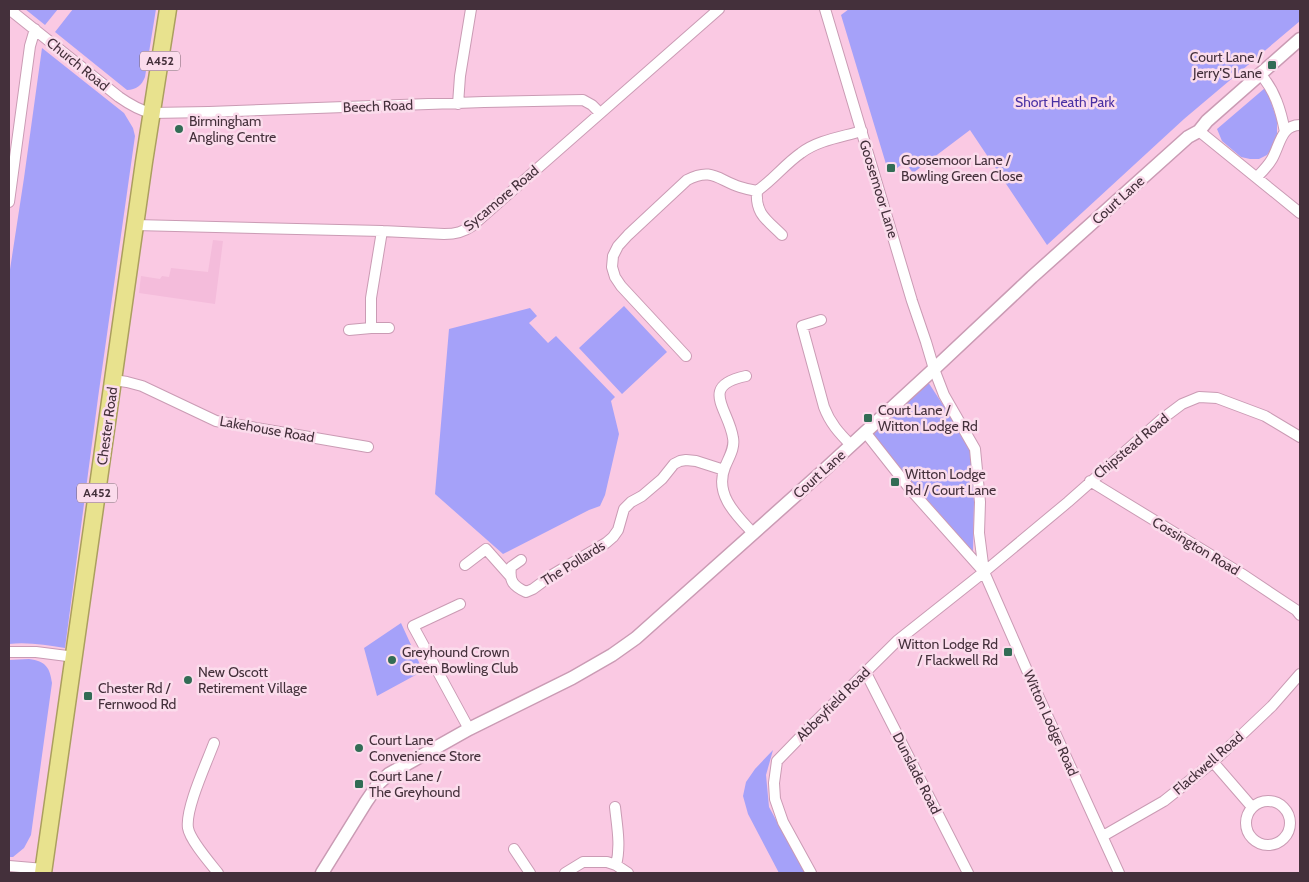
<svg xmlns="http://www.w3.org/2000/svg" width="1309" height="882" font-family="Cabin,sans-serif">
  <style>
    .built { fill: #f4bcdb }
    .green { fill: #a5a1f9 }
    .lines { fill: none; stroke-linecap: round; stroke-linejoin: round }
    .minor-casing { stroke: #ca9bb4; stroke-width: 12 }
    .tertiary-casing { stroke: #ca9bb4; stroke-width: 15 }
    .trunk-casing { stroke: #ab9f5f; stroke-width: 19 }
    .minor { stroke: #fff; stroke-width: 10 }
    .tertiary { stroke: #fff; stroke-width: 12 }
    .trunk { stroke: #e8e28e; stroke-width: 16 }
    .poi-dot { fill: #326c55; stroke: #fbdcec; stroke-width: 2 }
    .labels { text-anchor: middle; stroke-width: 5; stroke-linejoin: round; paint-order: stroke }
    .shield { fill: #fbdcec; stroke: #7b6470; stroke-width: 1 }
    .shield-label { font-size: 12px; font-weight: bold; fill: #44303b }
    .poi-label { font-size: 14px; fill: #44303b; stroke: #fbdcec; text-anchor: start }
    .street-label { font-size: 14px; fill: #44303b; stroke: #fbdcec }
    .park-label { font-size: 14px; fill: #482fa3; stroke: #fbdcec }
  </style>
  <rect width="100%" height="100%" fill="#fac9e3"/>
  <path class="built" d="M213,240L223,241L215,304L139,293L141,276L160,279L162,276L169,277L171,268L208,272Z"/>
  <path class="green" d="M25,9H58L45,25Z
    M73,9H156L145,77C142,85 136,90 127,90L55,32Z
    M849,9H1300V21L1184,119L1047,245L970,130L913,173L905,162L889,174L841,15Z
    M42,48L124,113L133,128L135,136L98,398L65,648C46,645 28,642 9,644V276L24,178Z
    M1265,88L1267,90L1277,120V137L1273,147L1267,155L1259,159H1250L1241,157L1222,141L1217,129Z
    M624,306L667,352L622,394L579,348Z
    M530,308L537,316L529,323L548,343L556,336L615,397L611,401L619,434L605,495L600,506L589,510L503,554L435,494L449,329Z
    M928,382L953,420L970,449L974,502L973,552L868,432Z
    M401,623L423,671L377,696L364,648Z
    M29,659C46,661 50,668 52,683L31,835L24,848L13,857H9V660Z
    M773,750L766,775L769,807L805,873H779L748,814L743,796L746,782L755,769Z"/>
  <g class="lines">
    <defs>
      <path id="minor" d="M9,9L119,97C129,104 139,110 151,113L209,112L484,102L583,100L592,105L600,113
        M825,9L912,301L926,342L934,369L944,395L975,449L980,502L979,533L984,572
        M1260,74C1275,90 1281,111 1285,132
        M458,104L460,76L471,9
        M1199,131L1300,213
        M1257,177C1262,172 1268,166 1272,159C1280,145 1281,125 1300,125
        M757,191C755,214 767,220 782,235
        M9,202L30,46L35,29
        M135,225L382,231L444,234C456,234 463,232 472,226L719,9
        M382,231L371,298V328H389
        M821,320L802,326L824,407C830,423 839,433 851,445
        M349,330L371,328
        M686,356L621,286L615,277L612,267L613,256L618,246L628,235L687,180C712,167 718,180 740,187C746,189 751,190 757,191C773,180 785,164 801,153C818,140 842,137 862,131
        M746,376C698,386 729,409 733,438C735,448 729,457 725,467C714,494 736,515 753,533
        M114,380L127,382L142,386L216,421L368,447
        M865,432L910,489L984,572L1036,691L1119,873
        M1090,481L1242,574L1296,610L1300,615
        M521,560L511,567C509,581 513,586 526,592L533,589L552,575L606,543L613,537L618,530L624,509L631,502L642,496L662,479L674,464L680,461L686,460L696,461L724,470
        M465,565L486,549L510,576
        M460,604L413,626L469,729
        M9,652H36L75,657
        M866,673L968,873
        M214,743C207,762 185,809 188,828C190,840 210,863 218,873
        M1213,762L1252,807
        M1246 823a22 22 0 1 1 44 0a22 22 0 1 1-44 0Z
        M615,807C617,826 621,846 616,865
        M1103,836L1164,801L1213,762L1272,706L1300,674
        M514,849L530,873
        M9,866L44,869
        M565,873L583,862H607L616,865L628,873
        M811,873L783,822L775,799L774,783L777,761L812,725L897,641L984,572L1068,502L1162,419L1182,404L1199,397L1217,398L1265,416L1300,437"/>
      <path id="tertiary" d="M322,873L366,802L379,783L389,774L469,729L572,678L612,655L636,638L823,471L934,369L1032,277L1188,137L1199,131L1207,121L1300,39"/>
      <path id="trunk" d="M43,873L144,162L168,9"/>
    </defs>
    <use href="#minor" class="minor-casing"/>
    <use href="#tertiary" class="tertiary-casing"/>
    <use href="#trunk" class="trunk-casing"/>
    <use href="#minor" class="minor"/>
    <use href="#tertiary" class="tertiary"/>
    <use href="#trunk" class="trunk"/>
  </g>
  <g class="poi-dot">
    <rect x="1267" y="60" width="10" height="10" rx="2.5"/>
    <circle cx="179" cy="129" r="5"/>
    <rect x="886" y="163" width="10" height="10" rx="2.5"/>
    <rect x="863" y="413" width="10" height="10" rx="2.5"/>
    <rect x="890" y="477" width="10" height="10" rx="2.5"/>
    <rect x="1003" y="647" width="10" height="10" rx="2.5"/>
    <circle cx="392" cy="660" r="5"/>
    <circle cx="188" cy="680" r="5"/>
    <rect x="83" y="691" width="10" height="10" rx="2.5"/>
    <circle cx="359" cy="748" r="5"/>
    <rect x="354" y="779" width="10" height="10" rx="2.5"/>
  </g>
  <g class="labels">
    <g class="shield">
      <rect x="140" y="51.5" width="40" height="19" rx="4"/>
      <rect x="77" y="483.5" width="40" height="19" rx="4"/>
    </g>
    <g class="shield-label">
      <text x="160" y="65">A452</text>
      <text x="97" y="497">A452</text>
    </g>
    <g class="poi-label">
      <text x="1262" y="62" text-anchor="end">Court Lane /<tspan x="1262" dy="16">Jerry'S Lane</tspan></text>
      <text x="189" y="126">Birmingham<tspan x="189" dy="16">Angling Centre</tspan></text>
      <text x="901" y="165">Goosemoor Lane /<tspan x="901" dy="16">Bowling Green Close</tspan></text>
      <text x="878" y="415">Court Lane /<tspan x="878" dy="16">Witton Lodge Rd</tspan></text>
      <text x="905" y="479">Witton Lodge<tspan x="905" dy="16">Rd / Court Lane</tspan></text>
      <text x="998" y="649" text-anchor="end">Witton Lodge Rd<tspan x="998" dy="16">/ Flackwell Rd</tspan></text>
      <text x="402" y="657">Greyhound Crown<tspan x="402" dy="16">Green Bowling Club</tspan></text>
      <text x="198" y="677">New Oscott<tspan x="198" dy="16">Retirement Village</tspan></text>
      <text x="98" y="693">Chester Rd /<tspan x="98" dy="16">Fernwood Rd</tspan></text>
      <text x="369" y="745">Court Lane<tspan x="369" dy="16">Convenience Store</tspan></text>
      <text x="369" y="781">Court Lane /<tspan x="369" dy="16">The Greyhound</tspan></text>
    </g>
    <g class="street-label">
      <text transform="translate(78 64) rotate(39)" y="5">Church Road</text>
      <text transform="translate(378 106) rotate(-2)" y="5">Beech Road</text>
      <text transform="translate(879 189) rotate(73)" y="5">Goosemoor Lane</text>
      <text transform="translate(501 198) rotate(-40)" y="5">Sycamore Road</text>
      <text transform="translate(1118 200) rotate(-42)" y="5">Court Lane</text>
      <text transform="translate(107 426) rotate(-82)" y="5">Chester Road</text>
      <text transform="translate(267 429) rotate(10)" y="5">Lakehouse Road</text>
      <text transform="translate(1131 446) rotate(-40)" y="5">Chipstead Road</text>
      <text transform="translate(819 474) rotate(-42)" y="5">Court Lane</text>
      <text transform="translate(1196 546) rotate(31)" y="5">Cossington Road</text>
      <text transform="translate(573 563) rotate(-32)" y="5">The Pollards</text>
      <text transform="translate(833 704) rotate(-45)" y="5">Abbeyfield Road</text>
      <text transform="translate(1051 723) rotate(66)" y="5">Witton Lodge Road</text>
      <text transform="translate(1208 763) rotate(-41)" y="5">Flackwell Road</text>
      <text transform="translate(917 773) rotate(63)" y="5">Dunslade Road</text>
    </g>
    <g class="park-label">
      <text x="1065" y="107">Short Heath Park</text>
    </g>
  </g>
  <rect width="1309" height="882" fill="none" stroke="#44303b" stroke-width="20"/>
</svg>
